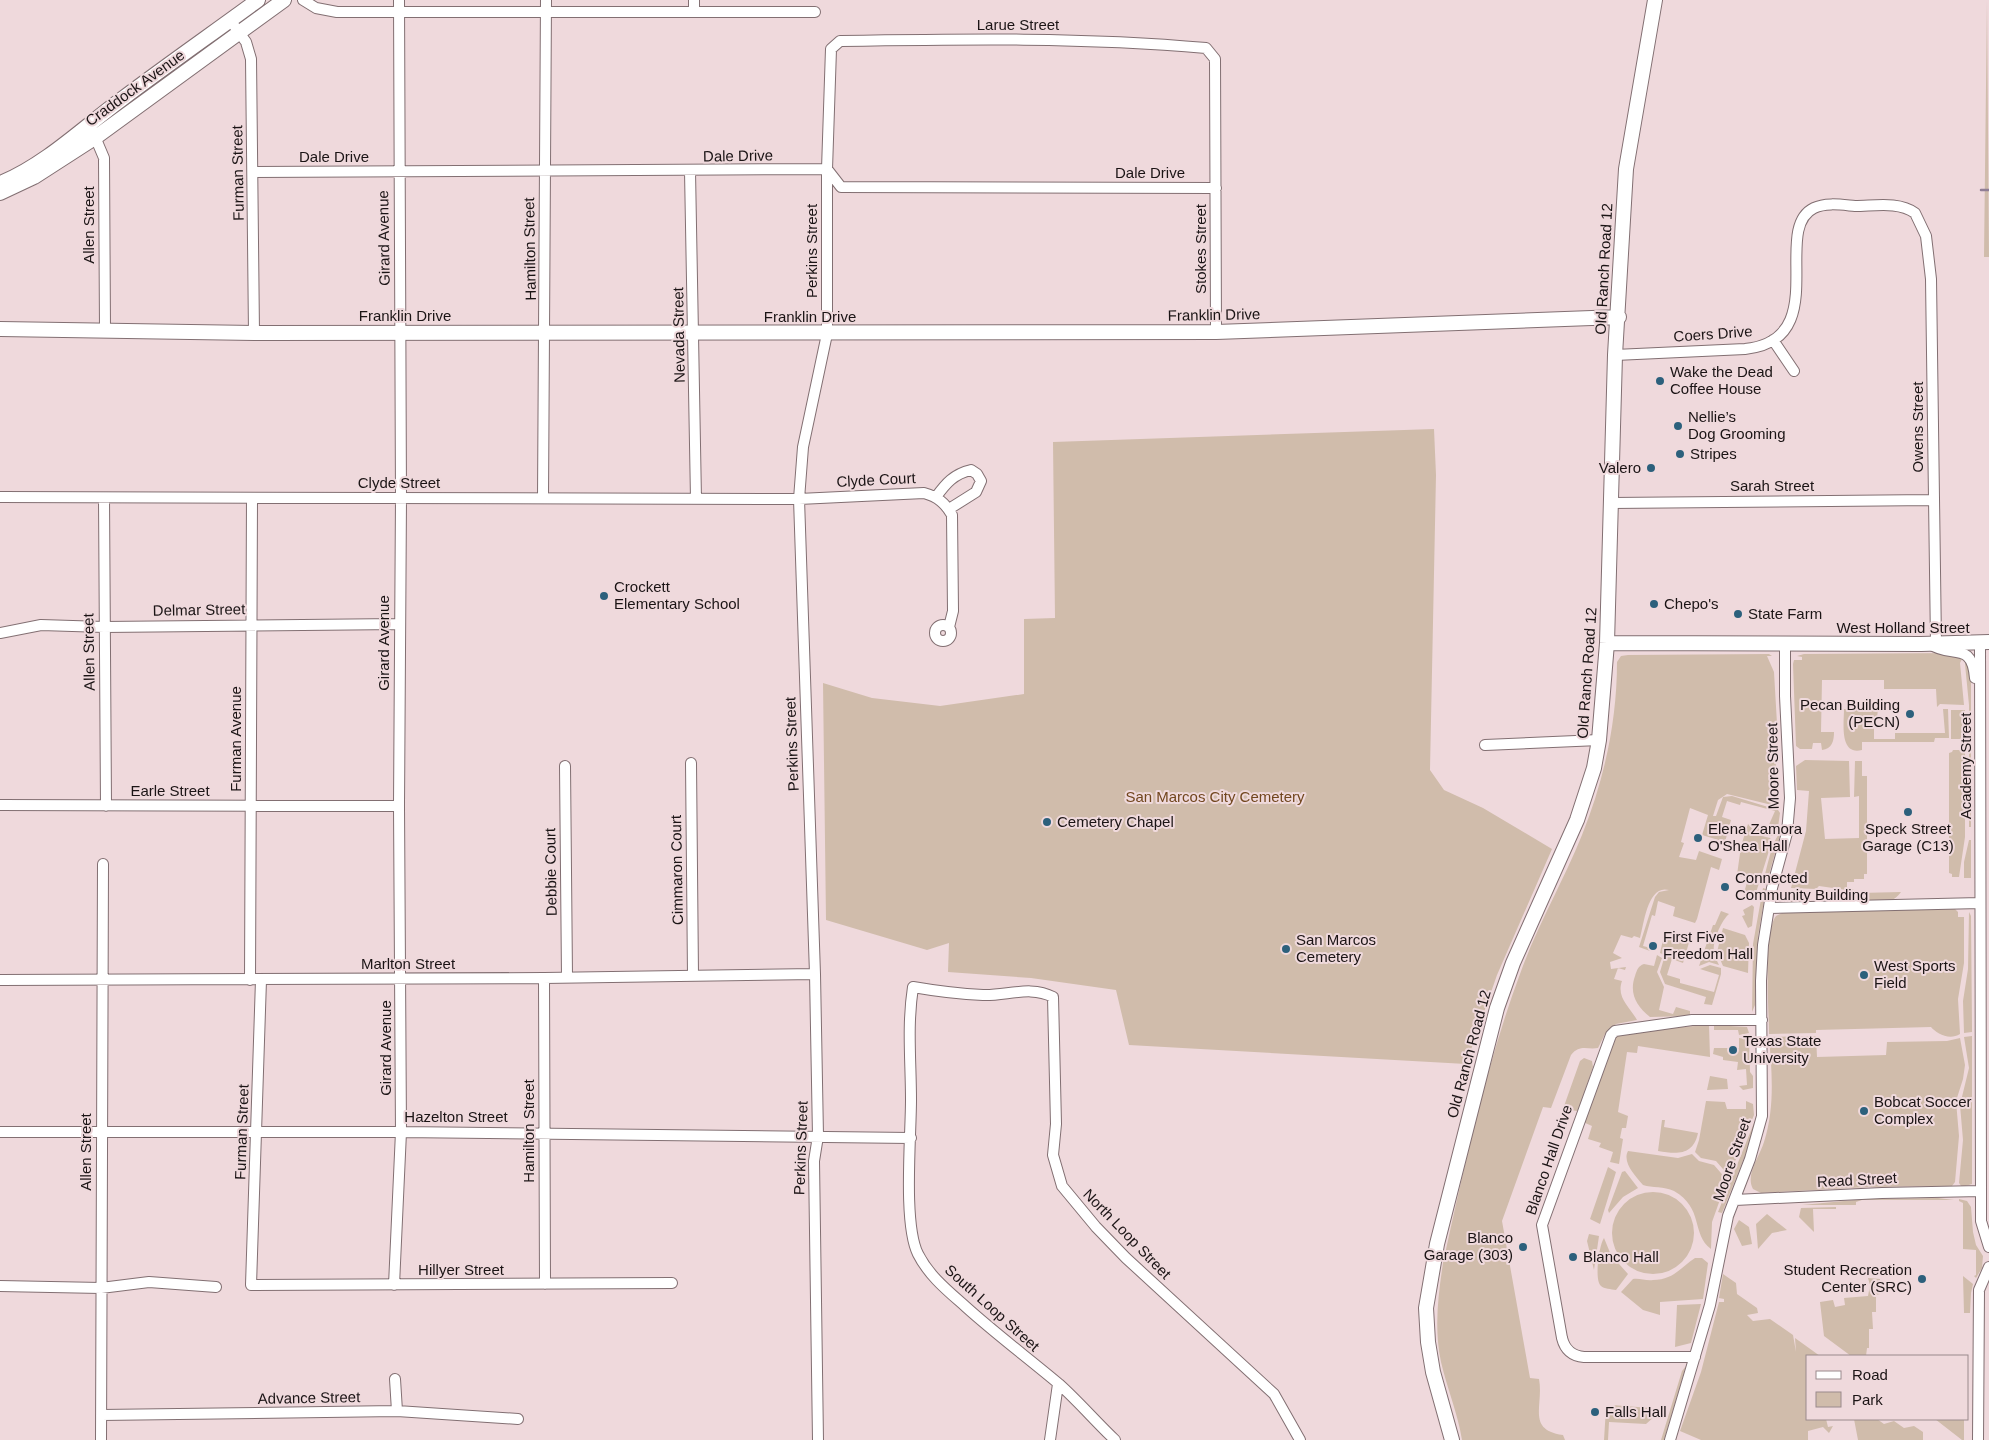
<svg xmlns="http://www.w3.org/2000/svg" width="1989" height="1440" font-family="Arial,sans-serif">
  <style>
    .green { fill: #d0bcab }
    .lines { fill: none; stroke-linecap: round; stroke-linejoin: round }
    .stream { stroke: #907e95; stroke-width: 2.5 }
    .street-casing { stroke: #826f72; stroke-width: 12 }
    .secondary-casing { stroke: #826f72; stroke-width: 16 }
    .street { stroke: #fff; stroke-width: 10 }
    .secondary { stroke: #fff; stroke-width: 14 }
    .poi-dot { fill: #2c607c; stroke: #efd9dc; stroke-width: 2 }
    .labels { text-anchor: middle; stroke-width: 4; stroke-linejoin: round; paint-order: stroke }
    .street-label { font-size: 15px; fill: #1b1415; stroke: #efd9dc }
    .poi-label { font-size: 15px; fill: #1b1415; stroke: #efd9dc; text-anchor: start }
    .park-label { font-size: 15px; fill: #71461e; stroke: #efd9dc }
  </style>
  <rect width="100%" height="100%" fill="#efd9dc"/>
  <path class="green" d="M1987,0L1989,257H1984Z
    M1434,429L1436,475L1430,770L1444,790L1483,808L1552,849L1497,975L1466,1064L1129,1045L1116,990L1031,978L948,972L949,943L927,950L826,920L823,683L872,698L940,706L1024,694V619L1055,618L1053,442Z
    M1954,653L1963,657L1960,663L1964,705L1940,704L1937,707L1936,689H1884V680H1822L1821,732H1834C1834,741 1832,749 1822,750L1821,743H1813L1812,749H1800L1796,746L1793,664L1794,660H1802V657L1797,656L1804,654Z
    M1769,654L1772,656H1767L1774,672L1778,741L1775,756L1780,807L1727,794L1718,800L1713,816H1716L1723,797L1732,796L1778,810L1780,813L1778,827L1772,836L1757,831L1751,822L1768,827L1775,811L1741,802L1740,805L1727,801L1722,817L1731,820L1725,842L1702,835L1708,815L1690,808L1681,842L1684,843L1679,857L1696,860L1699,851L1722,859L1719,870L1711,867L1697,919L1695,923L1673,916L1675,907L1658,901L1655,916L1652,915L1643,946L1651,948L1650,951L1639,947L1655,897L1659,892L1669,890C1648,884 1644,923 1640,938L1634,936L1632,938L1621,935L1613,953L1622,958L1610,962L1611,969L1626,967L1625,970L1618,968L1614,979L1622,981C1616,998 1630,1007 1637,1020L1616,1024L1605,1034L1598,1048C1587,1050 1580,1044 1571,1055L1551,1108L1543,1107L1502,1221L1530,1378L1539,1379C1544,1405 1526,1430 1563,1435L1565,1440H1462C1458,1414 1447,1388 1441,1362C1434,1329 1438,1296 1443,1263C1464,1168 1486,1065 1520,974C1537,926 1563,882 1582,835C1604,780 1617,722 1617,662L1621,656L1628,655Z
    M1967,661L1971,673V827H1969V705L1965,664Z
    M1844,709H1878L1877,718H1874V739H1895V733H1945L1943,709H1948L1949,738H1935L1934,742H1862V750C1839,756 1844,723 1844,709Z
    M1951,710H1965V739H1951Z
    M1953,750H1965V837L1959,877H1952V874L1949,873V753L1952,752Z
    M1805,760L1849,761L1850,797L1821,798L1825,839L1859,838V796L1854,797L1855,761H1862V776H1867V874H1864V879H1854V882H1847V890L1819,886L1816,889L1791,888L1806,831L1809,791L1797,790L1796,766Z
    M1748,824L1758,835L1770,838L1772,841L1754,899L1743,896L1748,879L1737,875L1741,846Z
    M1781,832L1766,885H1764L1763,881C1767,869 1772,839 1781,832Z
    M1969,840H1971V878H1964V862Z
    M1763,888L1766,889L1758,936L1755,1005L1752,1012L1753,944Z
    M1852,889L1859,893L1901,892C1888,910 1869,901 1852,894Z
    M1778,891L1810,893V901C1798,905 1782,905 1778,891Z
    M1752,905L1754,907L1752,926L1748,928L1742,916L1745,915L1743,910Z
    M1955,909L1958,912V917H1964V963L1958,999L1960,1034C1949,1041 1936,1033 1931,1027L1816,1030V1033L1769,1034C1769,1010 1763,933 1776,916L1784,912Z
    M1721,911L1729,914C1721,921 1712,942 1714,953C1715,957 1717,961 1719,965L1709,962L1699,966L1713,925H1715Z
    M1969,912L1971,916L1972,1028V1032L1964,1033L1963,1001L1968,969Z
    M1723,928L1745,935L1749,943L1748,973L1723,966L1717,952Z
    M1665,931L1690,939L1683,963L1672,959L1667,975L1680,979V983L1714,992L1719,975L1700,969L1710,965L1721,968V974L1712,1005L1704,1004L1706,997L1665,984L1660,972L1665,955L1660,953Z
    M1657,955L1662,958L1657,972L1664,987L1659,1010L1673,1014L1676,1007L1690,1011V1016L1650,1017C1636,1006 1629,993 1635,976C1637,970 1638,966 1644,964L1654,966Z
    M1709,1025L1710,1057L1638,1046L1637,1053L1627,1052L1618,1112L1628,1116L1626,1128H1622L1620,1138L1623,1139L1619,1164L1610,1162L1613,1152L1599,1147L1601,1143L1588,1139L1592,1126L1583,1122L1616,1036L1626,1031Z
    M1714,1025L1747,1027L1749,1033L1739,1035L1738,1030H1714Z
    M1816,1036L1817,1057L1886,1055L1887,1042L1947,1041L1960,1038L1965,1065L1963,1079L1956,1101L1959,1136L1955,1182L1952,1186L1869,1187L1761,1193L1753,1189C1745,1175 1760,1156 1764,1142C1775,1108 1772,1072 1769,1037Z
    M1972,1036V1184L1962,1187L1959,1183L1963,1140L1960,1105L1969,1068L1964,1037Z
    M1739,1038L1749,1039L1750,1072L1753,1076V1088L1743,1090L1739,1086L1747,1085L1746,1069L1737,1070L1738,1062L1723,1060V1057L1713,1054L1714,1048H1739Z
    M1584,1058L1592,1061L1593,1067L1579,1108L1577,1111L1563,1109L1580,1061Z
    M1710,1076L1727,1079L1728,1089L1707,1090Z
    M1706,1101L1725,1102L1727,1109H1746V1101L1753,1104L1754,1115L1729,1176L1716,1161L1701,1158L1695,1152L1699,1140Z
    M1756,1118L1752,1138L1722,1213L1718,1212Z
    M1662,1120H1665L1664,1127L1698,1133C1693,1156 1677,1154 1658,1151Z
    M1628,1151L1678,1158L1692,1154L1699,1161L1714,1165L1727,1180L1712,1222L1711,1249C1691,1234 1704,1208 1674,1191C1664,1186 1652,1188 1643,1185C1635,1176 1622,1162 1628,1151Z
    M1608,1167L1616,1172L1600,1224L1590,1219Z
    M1625,1171L1638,1188L1623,1197L1609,1213L1608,1210L1622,1172Z
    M1612 1233a41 41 0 1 1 82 0a41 41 0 1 1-82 0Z
    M1938,1198L1954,1200H1862L1856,1202V1205H1802L1865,1199Z
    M1959,1199L1967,1201L1971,1207L1973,1232L1976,1245L1983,1256L1982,1268L1976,1278L1974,1276L1976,1275V1250L1963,1249V1203L1959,1201Z
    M1836,1207V1209H1813L1814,1232L1799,1217L1801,1208Z
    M1767,1214L1787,1230L1772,1233L1758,1249L1756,1224Z
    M1739,1220L1749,1227L1752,1244L1742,1246L1734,1229Z
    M1589,1234L1599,1236L1594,1270L1587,1241Z
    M1604,1238L1611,1255L1628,1274L1616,1290C1611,1289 1604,1289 1601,1286C1594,1280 1599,1245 1604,1238Z
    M1695,1258H1702L1708,1263L1703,1299L1660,1302V1315L1643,1310L1621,1292L1633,1279C1640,1278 1646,1281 1653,1280C1673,1280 1680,1268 1695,1258Z
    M1723,1274L1736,1283L1737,1294L1757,1308L1758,1313L1747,1315L1753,1321L1770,1319L1793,1335L1796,1352L1795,1338L1820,1356H1808V1419H1826L1828,1427L1833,1426L1829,1433L1823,1427L1808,1431V1440H1701L1680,1431L1701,1372L1719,1302H1724V1299L1719,1298Z
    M1963,1276L1973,1284L1971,1293L1970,1313H1964Z
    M1868,1278L1880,1279V1294L1876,1295V1312H1872L1873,1329H1869V1348H1867L1866,1356H1851L1824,1336L1820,1302L1833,1300L1835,1307L1845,1305L1844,1298L1868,1296L1870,1285Z
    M1701,1304L1691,1343L1675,1347L1677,1305Z
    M1686,1366L1664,1440H1661L1682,1371Z
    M1612,1405L1663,1409L1646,1424L1609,1422L1608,1440H1604L1606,1408H1611Z
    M1854,1419H1877L1884,1424L1894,1421L1904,1428L1914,1426L1923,1432V1440H1858Z
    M1935,1419H1964V1440H1962Z"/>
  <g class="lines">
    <path class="stream" d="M1981,190H1989"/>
    <defs>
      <path id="street" d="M303,0L316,8L337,12H815
        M694,0V11
        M230,20L246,42L251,59L254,333
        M90,125L104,158L105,329
        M690,171L696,499
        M253,172L827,169L841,187L1216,188
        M1773,340L1794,371
        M1615,355L1745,349C1834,340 1770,229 1814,208C1826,202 1843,205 1855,206C1874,206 1899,201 1915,213L1926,236L1931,279L1936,644
        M0,497L799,499L924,493C938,497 945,503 952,515L953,611L949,627
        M936,497C946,483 954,474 971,470L977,474L981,481L976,492L949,509
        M104,498L106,806
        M543,498L546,0
        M1611,503L1933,500
        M935 633a8 8 0 1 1 16 0a8 8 0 1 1-16 0Z
        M0,633L41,625L104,627L399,624
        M1980,643L1981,1191V1221L1989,1247
        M1930,644C1951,659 1972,640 1975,678
        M1485,745L1599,740
        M691,763L693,976
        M565,766L567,977
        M0,805L399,806
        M1769,908L1980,903
        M544,978L545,1284
        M0,980L544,978L815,974
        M250,980L252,498
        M261,980L251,1285L672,1283
        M0,1132H401L911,1138
        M1735,1200L1882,1193L1981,1191
        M394,1285L401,1132L399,806L401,498L399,0
        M0,1286L101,1288L149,1282L216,1287
        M1695,1357H1584C1572,1356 1565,1350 1562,1338L1542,1225L1611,1035L1615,1031L1692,1020H1762
        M395,1379L397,1411
        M101,1415L397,1411L518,1419
        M101,1440L103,864
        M818,1440L814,1161L818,1136L815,974L799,499L803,447L827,334V169L831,49L840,41C963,39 1084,37 1206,48L1215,59L1216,332
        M1050,1440L1058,1384
        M1115,1440C1096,1422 1079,1402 1059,1384C1028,1358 996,1334 966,1307C948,1291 929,1276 918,1254C903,1224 911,1137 911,1100C911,1062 907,1026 913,987C936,991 960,994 983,995C1006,996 1031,985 1053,997L1056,1124L1053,1155L1062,1186L1096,1227L1126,1258L1274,1394L1300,1440
        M1670,1440L1710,1305L1728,1216L1750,1159L1762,1116L1761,981L1763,945L1772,888L1787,833L1790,798L1785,696V644
        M1978,1440L1979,1290L1989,1267"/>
      <path id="secondary" d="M3,182C46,164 85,126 122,99C167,65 213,33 258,0
        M0,193L34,177L96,137L284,0
        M0,329L254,333L1216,332L1619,317
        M1607,643L1921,644L1989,642
        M1452,1440L1433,1372L1428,1342L1426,1308L1437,1244L1497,1008L1513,963L1577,820L1594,768L1599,740L1607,643L1615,355L1626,169L1655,0"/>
    </defs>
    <use href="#street" class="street-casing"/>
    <use href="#secondary" class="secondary-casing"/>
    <use href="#street" class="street"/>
    <use href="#secondary" class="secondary"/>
  </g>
  <g class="poi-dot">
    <circle cx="1660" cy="381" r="5"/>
    <circle cx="1678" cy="426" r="5"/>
    <circle cx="1680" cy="454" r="5"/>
    <circle cx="1651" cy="468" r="5"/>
    <circle cx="604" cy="596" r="5"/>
    <circle cx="1654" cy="604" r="5"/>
    <circle cx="1738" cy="614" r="5"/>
    <circle cx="1910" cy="714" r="5"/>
    <circle cx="1908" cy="812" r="5"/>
    <circle cx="1047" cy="822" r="5"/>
    <circle cx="1698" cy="838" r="5"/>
    <circle cx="1725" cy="887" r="5"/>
    <circle cx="1653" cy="946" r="5"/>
    <circle cx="1286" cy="949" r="5"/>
    <circle cx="1864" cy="975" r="5"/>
    <circle cx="1733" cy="1050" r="5"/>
    <circle cx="1864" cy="1111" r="5"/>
    <circle cx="1523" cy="1247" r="5"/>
    <circle cx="1573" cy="1257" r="5"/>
    <circle cx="1922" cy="1279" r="5"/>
    <circle cx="1595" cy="1412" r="5"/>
  </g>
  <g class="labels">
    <g class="street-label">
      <text x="1018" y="30">Larue Street</text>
      <text transform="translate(135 88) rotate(-36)" y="5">Craddock Avenue</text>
      <text transform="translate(738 156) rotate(-1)" y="5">Dale Drive</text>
      <text x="334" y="162">Dale Drive</text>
      <text transform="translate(238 173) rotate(-91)" y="5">Furman Street</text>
      <text x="1150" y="178">Dale Drive</text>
      <text transform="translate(89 225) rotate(-90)" y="5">Allen Street</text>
      <text transform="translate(384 238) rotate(-91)" y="5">Girard Avenue</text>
      <text transform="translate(530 249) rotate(-91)" y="5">Hamilton Street</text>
      <text transform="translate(1201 249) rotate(-90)" y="5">Stokes Street</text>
      <text transform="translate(812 251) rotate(-90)" y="5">Perkins Street</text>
      <text transform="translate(1604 269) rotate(-87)" y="5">Old Ranch Road 12</text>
      <text transform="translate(1214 315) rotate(-1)" y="5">Franklin Drive</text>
      <text x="405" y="321">Franklin Drive</text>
      <text x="810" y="322">Franklin Drive</text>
      <text transform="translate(1713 334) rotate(-4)" y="5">Coers Drive</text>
      <text transform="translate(679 335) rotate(-91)" y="5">Nevada Street</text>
      <text transform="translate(1918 427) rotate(-90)" y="5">Owens Street</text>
      <text transform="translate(876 480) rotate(-3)" y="5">Clyde Court</text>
      <text x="399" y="488">Clyde Street</text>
      <text x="1772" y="491">Sarah Street</text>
      <text transform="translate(199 610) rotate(-1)" y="5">Delmar Street</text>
      <text x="1903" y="633">West Holland Street</text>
      <text transform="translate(384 643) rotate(-90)" y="5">Girard Avenue</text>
      <text transform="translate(89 652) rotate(-91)" y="5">Allen Street</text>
      <text transform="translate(1587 673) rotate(-86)" y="5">Old Ranch Road 12</text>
      <text transform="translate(236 739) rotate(-90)" y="5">Furman Avenue</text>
      <text transform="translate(792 744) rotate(-92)" y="5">Perkins Street</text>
      <text transform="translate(1773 766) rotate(-91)" y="5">Moore Street</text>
      <text transform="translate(1966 766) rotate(-90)" y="5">Academy Street</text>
      <text x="170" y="796">Earle Street</text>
      <text transform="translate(677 870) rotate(-91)" y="5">Cimmaron Court</text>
      <text transform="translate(551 872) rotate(-91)" y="5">Debbie Court</text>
      <text x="408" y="969">Marlton Street</text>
      <text transform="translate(386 1048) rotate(-90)" y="5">Girard Avenue</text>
      <text transform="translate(1469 1054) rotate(-75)" y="5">Old Ranch Road 12</text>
      <text x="456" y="1122">Hazelton Street</text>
      <text transform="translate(529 1131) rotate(-90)" y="5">Hamilton Street</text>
      <text transform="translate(242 1132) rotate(-88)" y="5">Furman Street</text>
      <text transform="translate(801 1148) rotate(-88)" y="5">Perkins Street</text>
      <text transform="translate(86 1152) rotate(-90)" y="5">Allen Street</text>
      <text transform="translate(1549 1160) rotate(-71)" y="5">Blanco Hall Drive</text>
      <text transform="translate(1732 1160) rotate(-71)" y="5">Moore Street</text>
      <text transform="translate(1857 1180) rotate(-3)" y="5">Read Street</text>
      <text transform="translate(1127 1234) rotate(46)" y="5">North Loop Street</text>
      <text x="461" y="1275">Hillyer Street</text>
      <text transform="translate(992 1308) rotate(42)" y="5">South Loop Street</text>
      <text transform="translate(309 1398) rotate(-1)" y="5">Advance Street</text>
    </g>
    <g class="poi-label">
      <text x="1670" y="377">Wake the Dead<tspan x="1670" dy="17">Coffee House</tspan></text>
      <text x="1688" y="422">Nellie’s<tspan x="1688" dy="17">Dog Grooming</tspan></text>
      <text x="1690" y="459">Stripes</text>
      <text x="1641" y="473" text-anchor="end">Valero</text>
      <text x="614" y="592">Crockett<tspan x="614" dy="17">Elementary School</tspan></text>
      <text x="1664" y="609">Chepo's</text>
      <text x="1748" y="619">State Farm</text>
      <text x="1900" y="710" text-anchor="end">Pecan Building<tspan x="1900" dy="17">(PECN)</tspan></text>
      <text x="1057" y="827">Cemetery Chapel</text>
      <text x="1708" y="834">Elena Zamora<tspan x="1708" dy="17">O'Shea Hall</tspan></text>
      <text x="1908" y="834" text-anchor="middle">Speck Street<tspan x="1908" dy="17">Garage (C13)</tspan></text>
      <text x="1735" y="883">Connected<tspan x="1735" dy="17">Community Building</tspan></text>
      <text x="1663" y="942">First Five<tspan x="1663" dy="17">Freedom Hall</tspan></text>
      <text x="1296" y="945">San Marcos<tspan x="1296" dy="17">Cemetery</tspan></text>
      <text x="1874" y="971">West Sports<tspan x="1874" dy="17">Field</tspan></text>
      <text x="1743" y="1046">Texas State<tspan x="1743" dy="17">University</tspan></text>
      <text x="1874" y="1107">Bobcat Soccer<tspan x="1874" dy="17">Complex</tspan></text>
      <text x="1513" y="1243" text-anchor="end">Blanco<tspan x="1513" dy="17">Garage (303)</tspan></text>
      <text x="1583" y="1262">Blanco Hall</text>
      <text x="1912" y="1275" text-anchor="end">Student Recreation<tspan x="1912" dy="17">Center (SRC)</tspan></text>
      <text x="1605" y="1417">Falls Hall</text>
    </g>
    <g class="park-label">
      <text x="1215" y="802">San Marcos City Cemetery</text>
    </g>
  </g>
  <rect x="1806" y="1355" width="162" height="65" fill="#efd9dc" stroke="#9a8a8c"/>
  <rect x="1816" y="1371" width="25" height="8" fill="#ffffff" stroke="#9a8a8c"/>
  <text x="1852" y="1380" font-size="15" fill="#1b1415">Road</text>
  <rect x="1816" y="1392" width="25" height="15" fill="#d0bcab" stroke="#9a8a8c"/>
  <text x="1852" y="1405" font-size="15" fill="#1b1415">Park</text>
</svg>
